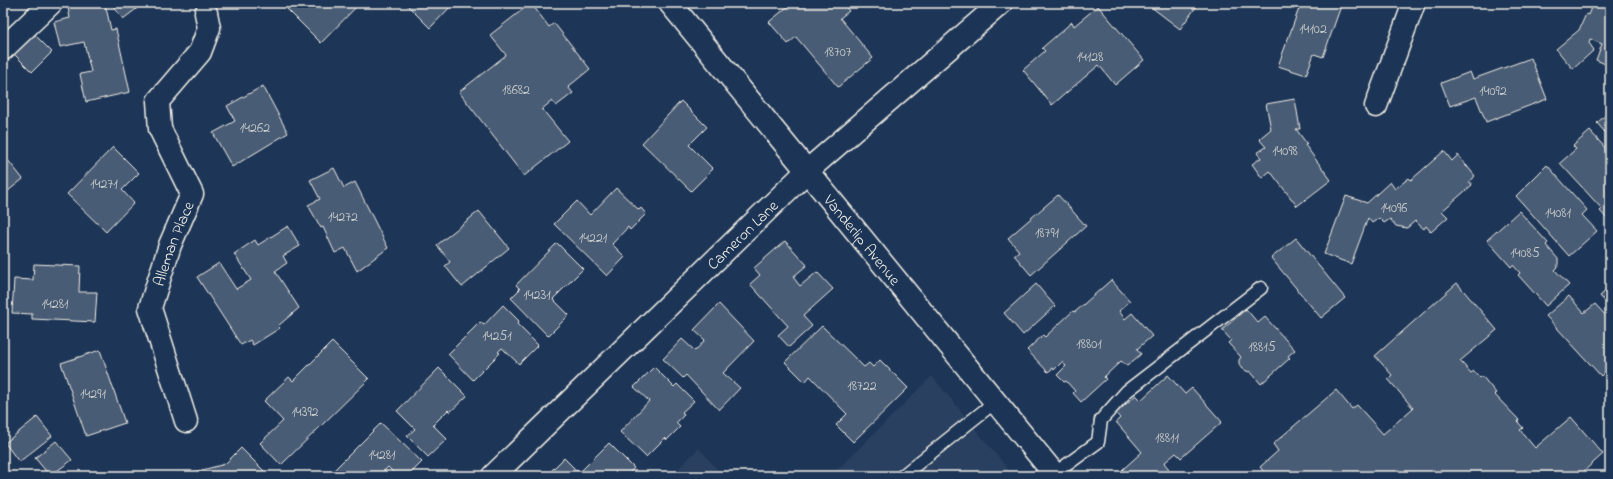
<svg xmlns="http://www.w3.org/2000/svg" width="1613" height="479" font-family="'Indie Flower',sans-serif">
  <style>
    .built { fill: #2a4060 }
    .building { fill: #485b74; stroke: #f4f1e8 }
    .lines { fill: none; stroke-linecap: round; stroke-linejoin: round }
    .lane-casing { stroke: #f4f1e8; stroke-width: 15 }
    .street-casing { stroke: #f4f1e8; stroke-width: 25 }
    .secondary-casing { stroke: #f4f1e8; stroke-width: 25 }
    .lane { stroke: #1d3557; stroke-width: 12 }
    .street { stroke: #1d3557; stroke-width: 22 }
    .secondary { stroke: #1d3557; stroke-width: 22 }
    .labels { text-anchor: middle; stroke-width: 3; stroke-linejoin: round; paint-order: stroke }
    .number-label { font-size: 14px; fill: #c9cccb }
    .street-label { font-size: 16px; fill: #f4f1e8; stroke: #1d3557 }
  </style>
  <rect width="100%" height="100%" fill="#1d3557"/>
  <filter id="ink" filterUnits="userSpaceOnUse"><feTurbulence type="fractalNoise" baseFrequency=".025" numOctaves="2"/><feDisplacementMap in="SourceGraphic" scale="8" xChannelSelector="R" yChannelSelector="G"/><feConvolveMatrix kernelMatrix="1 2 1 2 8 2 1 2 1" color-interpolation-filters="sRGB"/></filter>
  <g filter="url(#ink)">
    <path class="built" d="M932,376L1014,476H831Z
      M699,448L723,476H671Z"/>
    <path class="building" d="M67,3H105L111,30L116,29L130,92L86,102L80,74L91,72L84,42L60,47L54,22L70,18Z
      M111,3H144L123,19Z
      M281,3H360L321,43Z
      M409,3H454L430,28L407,5Z
      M531,3L549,27L554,23L590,69L568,87L573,93L556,106L552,101L542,109L568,141L524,176L459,92L506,55L490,35Z
      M792,3H827L829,5L832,3H842L849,11L840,18L873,58L838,87L796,37L788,44L769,22Z
      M1146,3H1199L1180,29Z
      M1301,3H1342L1323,57L1314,54L1306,75L1278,66Z
      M1593,3H1610V66L1596,60L1602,44L1590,39L1589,43L1594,50L1573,69L1556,49L1579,30L1586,14L1588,15Z
      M1098,6L1144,60L1115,85L1099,65L1052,105L1023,70L1045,51L1042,48L1072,22L1074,26Z
      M34,34L52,52L32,72L14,54Z
      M1531,58L1547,99L1486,122L1476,97L1450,106L1441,83L1470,72L1473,79Z
      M263,86L288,133L232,167L213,133L235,121L227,106Z
      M1295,99L1300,129H1296L1307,144L1305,145L1331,180L1297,206L1270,171L1262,178L1252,164L1261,158L1257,153L1266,147L1259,139L1271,129L1266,104Z
      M681,101L707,127L689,145L713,169L691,191L642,143Z
      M1610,111V138L1597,123Z
      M1590,131L1610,153V222L1600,211L1602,209L1560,163L1576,149L1573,146Z
      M113,147L139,173L122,190L134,203L106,232L67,194Z
      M1444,151L1452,161L1458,155L1475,176L1469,181L1472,185L1442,211L1448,217L1431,232L1426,226L1424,229L1415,221L1407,228L1396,226L1390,219L1384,223L1379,218L1372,223L1368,218L1351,264L1324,254L1346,196L1367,203L1390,182L1395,189L1409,178L1411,180Z
      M3,154L23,179L3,195Z
      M1547,165L1587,210L1582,215L1597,231L1569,256L1516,196Z
      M334,168L344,188L355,182L388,248L357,271L345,248L335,253L323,227L321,228L308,205L320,199L310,180Z
      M616,188L639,210L641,208L646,214L630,230L628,227L612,244L625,257L607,276L554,224L577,201L590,215Z
      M1058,195L1086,226L1031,275L1014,255L1019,251L1008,238Z
      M479,211L509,248L462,287L445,266L450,262L437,245Z
      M1519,211L1548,243L1546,245L1558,259V267L1555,270L1569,285L1546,306L1518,275L1520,273L1513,265L1511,267L1487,240Z
      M288,226L300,246L283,256L287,263L275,271L299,308L278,326L280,328L253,345L250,340L241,345L197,277L219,263L236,289L251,280L234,254L255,240L258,245Z
      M1296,238L1345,298L1321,318L1271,258Z
      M785,241L807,265L793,277L800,286L817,272L833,289L803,316L812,326L789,347L778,335L788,326L750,284L760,275L754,268Z
      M557,243L583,269L553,299L569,315L548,336L511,298L520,289L516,285Z
      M34,264L80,266L79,292H97L95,322L32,319V314L12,313L14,279L33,280Z
      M1111,280L1130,301L1119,311L1125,319L1132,313L1152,336L1137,349L1141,354L1127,366L1121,361L1104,377L1106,379L1081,402L1073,393L1075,391L1066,381L1064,382L1057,375L1066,366L1062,362L1054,370L1053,368L1048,372L1027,350L1043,335L1045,337L1073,311L1075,312Z
      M1457,283L1497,330L1460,361L1471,373L1474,371L1480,378L1482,376L1496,393L1494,394L1519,420L1518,422L1523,428L1520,430L1535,448L1571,417L1603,454L1584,471L1589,476H1330L1328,474L1326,476H1267L1260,467L1278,451L1273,444L1336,390L1352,409L1357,405L1383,434L1413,408L1388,379L1392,375L1375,356Z
      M1036,284L1055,306L1023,335L1004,313Z
      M1610,287V307L1600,296Z
      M1569,296L1584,313L1595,304L1610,320V367L1601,376L1546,316Z
      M719,304L754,341L723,373L740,388L719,410L686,375L683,378L663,359L682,339L695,351L705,340L694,330Z
      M503,305L519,321L517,324L538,345L519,364L502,348L498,352L500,353L473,380L448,354L480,322L484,325Z
      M1246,309L1258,323L1265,317L1295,350L1288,356L1290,358L1261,384L1250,371L1249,372L1242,369L1239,365V360L1241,357L1228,343L1231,340L1222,330Z
      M822,326L864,367L869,363L873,367L880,360L908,388L853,442L836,425L847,414L810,376L805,382L785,362Z
      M332,342L369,379L281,465L260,443L283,421L264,401L289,377L293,381Z
      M100,350L125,423L86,436L61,363Z
      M654,367L674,387L677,384L694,401L682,412L684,415L676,423L680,427L667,440L665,438L646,457L620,432L649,401L634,387Z
      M439,368L467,396L450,412L448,410L433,425L447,439L428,457L407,436L415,429L397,411Z
      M1168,375L1185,394L1192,388L1222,422L1181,458L1176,453L1164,463L1169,469L1161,476H1128L1122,470L1142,452L1116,422L1120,418L1116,413L1136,395L1141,400Z
      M37,417L52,436L19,462L5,443Z
      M381,423L422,462L408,476H397L388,467L379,476H336L332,472Z
      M56,441L72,460L50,476L35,458Z
      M609,443L634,468L626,476H546L564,458L579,473Z
      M241,448L269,476H180L225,464Z
      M3,458L7,464L3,467Z"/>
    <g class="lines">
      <defs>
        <path id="lane" d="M1054,474L1098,442L1101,420L1127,391L1261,288
          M902,476L995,402"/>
        <g id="street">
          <path d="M3,49L51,3"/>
          <path d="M1376,106L1414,3"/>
          <path id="s1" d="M186,421L150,308L170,245L192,194L160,129L158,101L200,52L209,28L206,13"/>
          <path id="s2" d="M493,476L807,171L1001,3"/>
        </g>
        <g id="secondary">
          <path id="s3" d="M670,3L1056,476"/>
        </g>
      </defs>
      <use href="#lane" class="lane-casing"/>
      <use href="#street" class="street-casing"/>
      <use href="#secondary" class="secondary-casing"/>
      <use href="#lane" class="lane"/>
      <use href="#street" class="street"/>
      <use href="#secondary" class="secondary"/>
    </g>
  </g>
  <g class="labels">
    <g class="number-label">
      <text x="1313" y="33">14102</text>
      <text x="838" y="56">18707</text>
      <text x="1090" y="61">14128</text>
      <text x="516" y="94">18682</text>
      <text x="1493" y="95">14092</text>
      <text x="255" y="132">14262</text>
      <text x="1285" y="155">14098</text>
      <text x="104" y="188">14271</text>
      <text x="1394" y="212">14096</text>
      <text x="1558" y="217">14081</text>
      <text x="343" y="221">14272</text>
      <text x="1047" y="237">18791</text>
      <text x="593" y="242">14221</text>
      <text x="1525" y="257">14085</text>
      <text x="537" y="299">14231</text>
      <text x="55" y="308">14281</text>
      <text x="497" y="340">14251</text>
      <text x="1089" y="348">18801</text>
      <text x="1262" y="351">18815</text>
      <text x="862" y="390">18722</text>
      <text x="93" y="398">14291</text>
      <text x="305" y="416">14392</text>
      <text x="1167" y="442">18811</text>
      <text x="382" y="459">14281</text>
    </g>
    <g class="street-label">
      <text dy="6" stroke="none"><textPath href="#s2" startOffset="347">Cameron Lane</textPath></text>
      <text dy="6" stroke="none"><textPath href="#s3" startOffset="305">Vanderlip Avenue</textPath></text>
      <text dy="6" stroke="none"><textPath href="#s1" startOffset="187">Alleman Place</textPath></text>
    </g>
  </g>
  <rect width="1613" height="479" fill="none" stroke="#1d3557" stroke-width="16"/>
  <rect x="8" y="8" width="1597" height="463" fill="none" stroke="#f4f1e8" stroke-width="1.5" filter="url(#ink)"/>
</svg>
